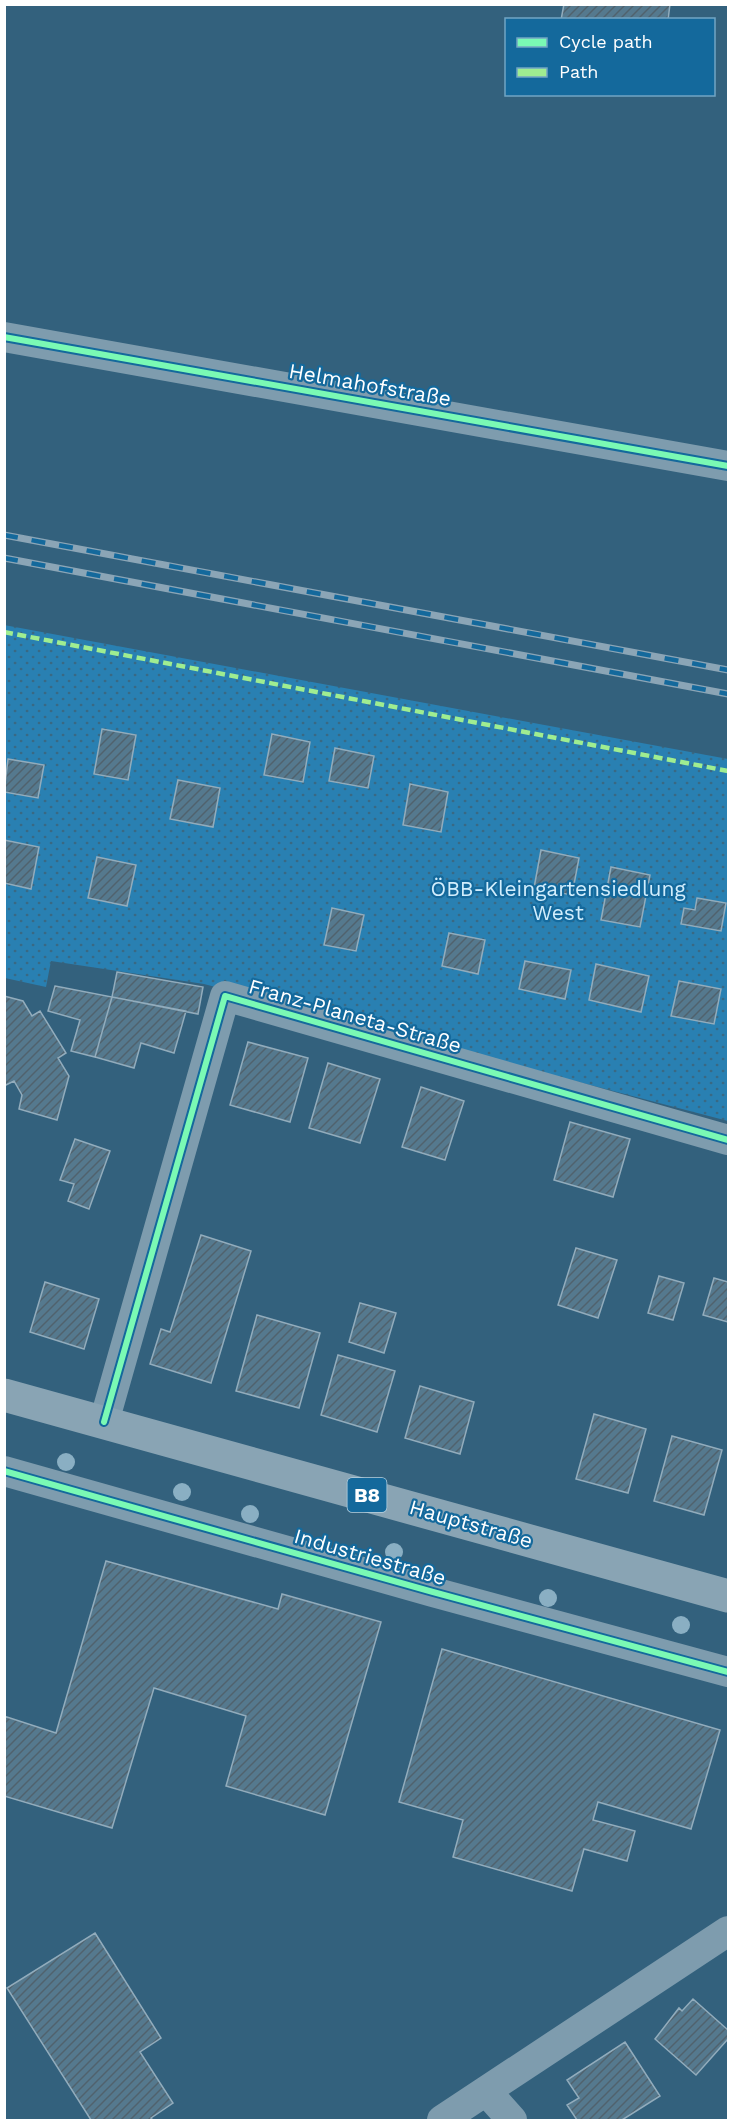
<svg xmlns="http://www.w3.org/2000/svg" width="733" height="2125" font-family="'Work Sans',sans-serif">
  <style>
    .park { fill: url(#park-dots) }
    .building { fill: url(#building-hatch); stroke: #92acbc; stroke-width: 1.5 }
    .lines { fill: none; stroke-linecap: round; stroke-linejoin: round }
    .street { stroke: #7e9cae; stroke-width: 30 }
    .primary { stroke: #89a4b4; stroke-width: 33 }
    .rail-casing { stroke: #8ba5b6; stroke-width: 7 }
    .rail { stroke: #14699c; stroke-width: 4.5; stroke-dasharray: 14; stroke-linecap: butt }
    .quiet { stroke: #9fed91; stroke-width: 4.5; stroke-dasharray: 9 4.5; stroke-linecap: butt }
    .cycleway-casing { stroke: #14699c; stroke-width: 10 }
    .cycleway { stroke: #7af9b4; stroke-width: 6 }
    .tree { fill: #8aafc3 }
    .labels { text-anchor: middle; stroke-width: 4.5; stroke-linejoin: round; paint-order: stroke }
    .shield { fill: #14699c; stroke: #b8d2e1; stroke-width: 1.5 }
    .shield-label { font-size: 20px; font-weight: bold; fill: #fff }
    .street-label { font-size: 21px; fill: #fff; stroke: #14699c }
    .park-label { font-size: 21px; fill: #d2eefd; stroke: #14699c }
  </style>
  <defs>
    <pattern id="park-dots" width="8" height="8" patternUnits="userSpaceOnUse" patternTransform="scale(1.5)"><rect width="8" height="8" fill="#2980b2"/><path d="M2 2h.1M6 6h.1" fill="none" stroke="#396984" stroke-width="1.8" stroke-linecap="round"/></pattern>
    <pattern id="building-hatch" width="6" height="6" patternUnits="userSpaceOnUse" patternTransform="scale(1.5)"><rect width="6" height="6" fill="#55798e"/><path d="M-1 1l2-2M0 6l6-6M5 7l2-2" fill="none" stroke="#50626d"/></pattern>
  </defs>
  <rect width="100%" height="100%" fill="#33617d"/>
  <path class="park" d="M4,625L728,759V1121L204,984L51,961L46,987L5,978Z"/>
  <path class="building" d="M564,4H670L668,20H561Z
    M102,729L136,735L128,780L94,774Z
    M272,734L310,742L303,782L264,775Z
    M335,748L374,756L368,788L329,781Z
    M8,759L44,765L38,798L4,792Z
    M178,780L220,788L213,827L170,819Z
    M410,784L448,792L441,832L403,825Z
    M4,840L39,847L31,889L4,883Z
    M541,850L579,858L572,895L534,888Z
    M97,857L136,865L127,906L88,898Z
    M611,867L650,875L640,927L601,920Z
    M697,898L726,903L721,931L681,924L684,908L695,910Z
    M332,908L364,915L356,951L324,945Z
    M449,933L485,940L478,974L442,966Z
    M525,961L571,970L565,999L519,989Z
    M596,964L649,976L641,1012L589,1000Z
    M117,972L203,987L198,1014L112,997Z
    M679,981L721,989L714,1024L671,1016Z
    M55,986L112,997L95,1057L71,1051L80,1020L48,1011Z
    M4,996L23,1001L32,1016L40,1011L66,1053L58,1058L69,1076L57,1120L19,1109L22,1095L14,1081L4,1086Z
    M112,997L186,1011L174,1053L141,1043L134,1068L95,1057Z
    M248,1042L308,1058L290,1122L230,1105Z
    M328,1063L380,1079L360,1143L309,1128Z
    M421,1087L464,1101L445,1160L402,1147Z
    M570,1122L630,1139L613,1197L554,1180Z
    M75,1139L110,1151L89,1209L68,1201L74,1184L60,1180Z
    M201,1235L251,1251L211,1383L150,1364L161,1329L170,1332Z
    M576,1248L617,1260L598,1318L558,1305Z
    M659,1276L684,1283L673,1320L648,1313Z
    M714,1278L728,1282V1322L703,1315Z
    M45,1282L99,1299L84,1349L30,1332Z
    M360,1303L396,1313L384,1353L349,1342Z
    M257,1315L320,1333L299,1408L236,1391Z
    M338,1355L395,1371L377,1432L321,1415Z
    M420,1386L474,1402L460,1454L405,1438Z
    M594,1414L646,1429L628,1493L576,1479Z
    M672,1436L722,1450L704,1515L654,1501Z
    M106,1561L278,1609L282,1594L381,1622L325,1815L226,1786L246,1716L154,1688L112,1828L4,1796V1716L56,1733Z
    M442,1649L720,1730L691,1829L598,1802L593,1820L635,1831L627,1861L584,1849L572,1891L453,1857L463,1820L399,1802Z
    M95,1933L161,2038L140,2052L173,2103L151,2118L153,2120H91L7,1988Z
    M693,1999L728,2030V2039L696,2075L655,2039L679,2008L682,2011Z
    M625,2042L660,2096L622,2120H577L567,2105L579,2098L567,2080Z"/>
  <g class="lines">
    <path class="street" d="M4,337L728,466
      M104,1422L225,996L728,1140
      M4,1471L433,1592L728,1672
      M487,2092L512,2120
      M442,2120L728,1931"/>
    <path class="primary" d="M4,1395L728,1596"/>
    <defs>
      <path id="rail" d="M4,535L728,670
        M4,558L728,694"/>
    </defs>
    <use href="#rail" class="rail-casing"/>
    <use href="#rail" class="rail"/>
    <path class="quiet" d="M4,632L728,771"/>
    <defs>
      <path id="cycleway" d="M4,337L728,466
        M104,1422L225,996L728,1140
        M4,1471L433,1592L728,1672"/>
    </defs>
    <use href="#cycleway" class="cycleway-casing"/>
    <use href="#cycleway" class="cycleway"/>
  </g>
  <g class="tree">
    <circle cx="66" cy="1462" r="9"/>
    <circle cx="182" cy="1492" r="9"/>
    <circle cx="250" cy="1514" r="9"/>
    <circle cx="394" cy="1552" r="9"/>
    <circle cx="548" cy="1598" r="9"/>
    <circle cx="681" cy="1625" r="9"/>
  </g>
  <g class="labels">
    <rect class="shield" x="347.5" y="1478" width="39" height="34" rx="4.5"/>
    <g class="shield-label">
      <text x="367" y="1502">B8</text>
    </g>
    <g class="street-label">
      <text transform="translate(370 385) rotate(10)" y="7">Helmahofstraße</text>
      <text transform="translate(355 1016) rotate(16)" y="7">Franz-Planeta-Straße</text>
      <text transform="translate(471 1524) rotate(16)" y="7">Hauptstraße</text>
      <text transform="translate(370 1557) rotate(16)" y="7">Industriestraße</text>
    </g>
    <g class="park-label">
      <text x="558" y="896">ÖBB-Kleingartensiedlung<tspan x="558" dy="24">West</tspan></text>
    </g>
  </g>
  <rect width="733" height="2125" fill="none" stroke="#ffffff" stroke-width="12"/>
  <rect x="505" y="18" width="210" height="78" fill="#14699c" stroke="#72a5c4" stroke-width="1.5"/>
  <rect x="517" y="38" width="30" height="9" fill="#7af9b4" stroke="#72a5c4" stroke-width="1.5"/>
  <text x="559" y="48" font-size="18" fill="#ffffff">Cycle path</text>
  <rect x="517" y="68" width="30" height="9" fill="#9fed91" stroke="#72a5c4" stroke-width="1.5"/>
  <text x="559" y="78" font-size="18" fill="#ffffff">Path</text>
</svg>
